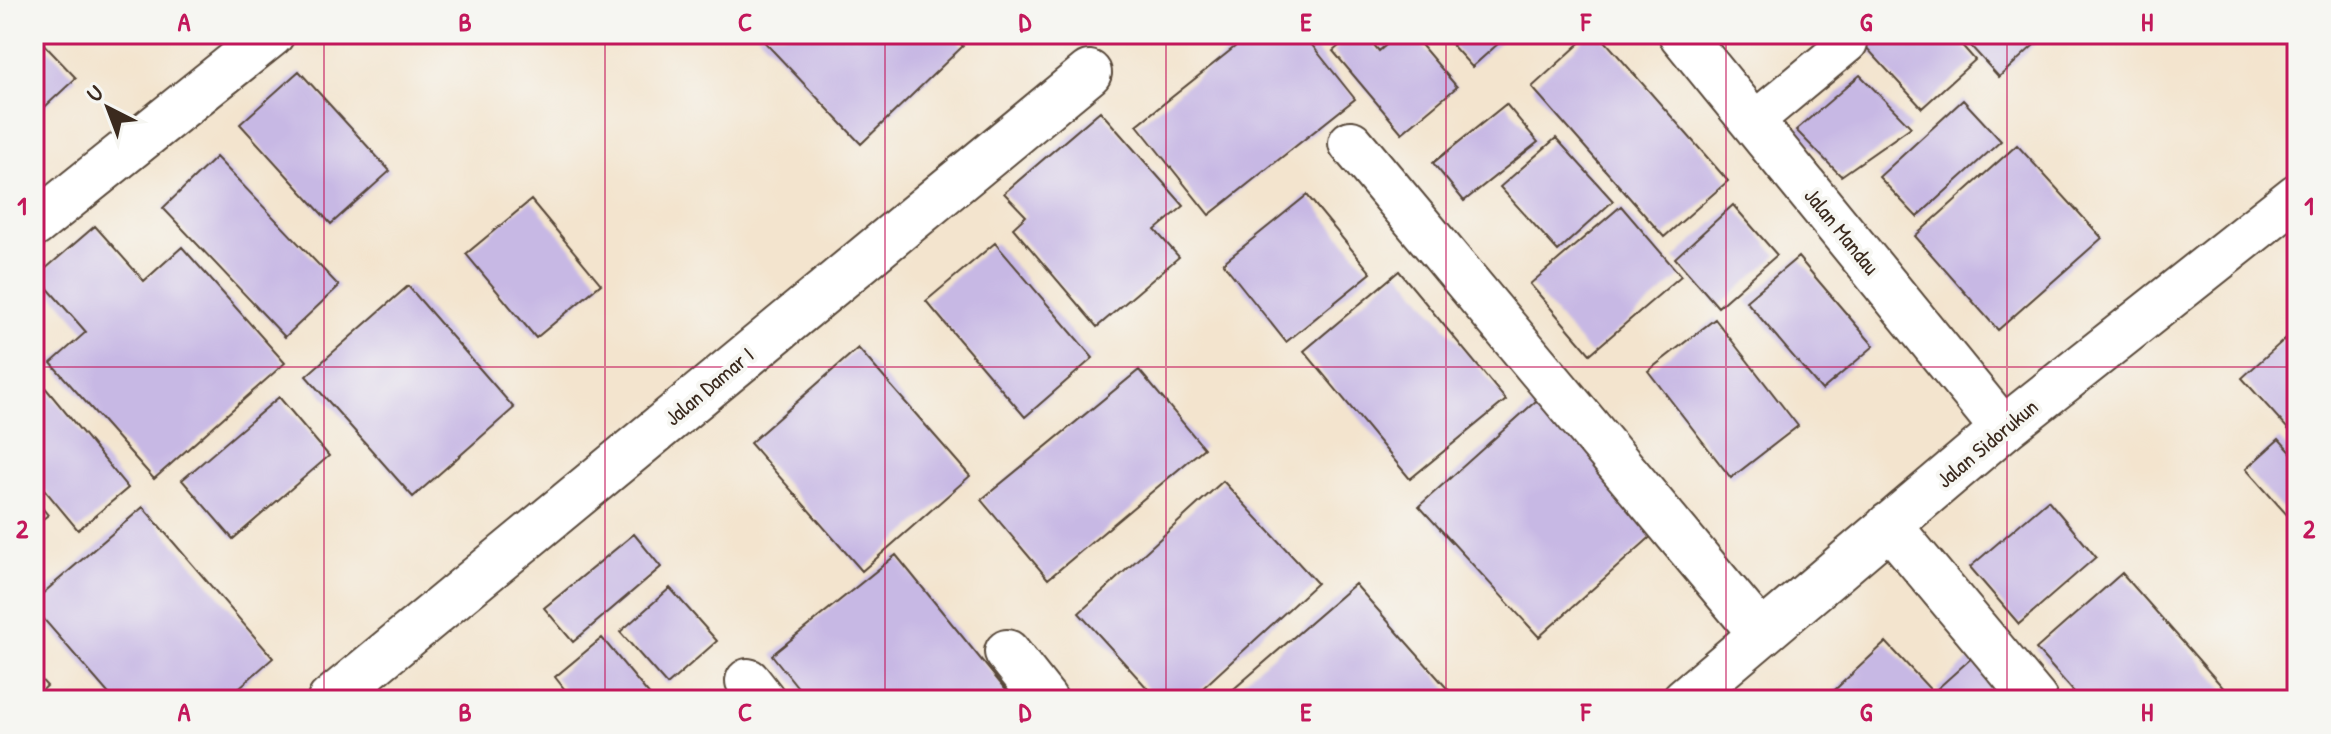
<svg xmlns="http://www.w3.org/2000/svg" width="2331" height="734" font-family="'Patrick Hand',sans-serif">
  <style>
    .building { fill: #c7b8e4 }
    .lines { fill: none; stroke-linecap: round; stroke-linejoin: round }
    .lane-casing { stroke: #574638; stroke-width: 42 }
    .street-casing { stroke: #574638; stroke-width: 48 }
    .secondary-casing { stroke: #574638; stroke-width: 48 }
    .lane { stroke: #fff; stroke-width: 38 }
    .street { stroke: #fff; stroke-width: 44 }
    .secondary { stroke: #fff; stroke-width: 44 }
    .grid { fill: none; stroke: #c2185b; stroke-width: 2; stroke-opacity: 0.55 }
    .labels { text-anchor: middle; stroke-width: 8; stroke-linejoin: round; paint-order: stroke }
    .street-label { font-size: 22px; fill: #3b2a1e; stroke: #f6f6f2 }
    .neatline { fill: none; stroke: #c2185b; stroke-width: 3 }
    .grid-label { font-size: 26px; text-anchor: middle; font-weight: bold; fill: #c2185b }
  </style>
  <rect width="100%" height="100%" fill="#f6f6f2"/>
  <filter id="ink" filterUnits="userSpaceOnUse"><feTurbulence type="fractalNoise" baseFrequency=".0125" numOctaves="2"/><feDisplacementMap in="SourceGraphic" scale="16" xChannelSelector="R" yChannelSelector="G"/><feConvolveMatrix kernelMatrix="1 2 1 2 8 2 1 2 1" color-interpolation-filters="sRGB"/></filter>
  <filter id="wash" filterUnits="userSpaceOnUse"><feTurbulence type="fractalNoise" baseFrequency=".006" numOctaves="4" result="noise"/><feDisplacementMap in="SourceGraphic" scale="32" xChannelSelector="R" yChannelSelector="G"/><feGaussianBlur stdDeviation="1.8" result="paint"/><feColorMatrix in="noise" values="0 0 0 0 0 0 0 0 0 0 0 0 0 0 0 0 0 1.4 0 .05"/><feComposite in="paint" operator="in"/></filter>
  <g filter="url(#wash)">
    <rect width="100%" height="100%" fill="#f3e4ce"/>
    <g id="blocks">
      <path class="building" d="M34,34L76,78L34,117Z
        M757,34H951L963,46L861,144Z
        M1251,34H1303L1355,99L1209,215L1137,125Z
        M1353,34H1365L1379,51L1399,34H1412L1457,87L1402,133L1333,51Z
        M1442,34H1509L1472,67Z
        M1590,34H1599L1728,181L1664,237L1532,87Z
        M1854,34H1952L1975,60L1922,108Z
        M1960,34H2046L1999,77Z
        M299,71L390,171L331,224L240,124Z
        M1860,75L1911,127L1841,176L1796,130Z
        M1963,100L2001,141L1917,217L1879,177Z
        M1506,104L1538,142L1464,201L1433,163Z
        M1100,111L1184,206L1155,230L1179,257L1097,327L1013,228L1026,216L1004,193Z
        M1556,138L1613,201L1558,251L1500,187Z
        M2017,145L2102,238L1998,330L1915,236Z
        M216,157L339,286L285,337L163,208Z
        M1307,195L1371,273L1286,342L1223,263Z
        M531,200L601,284L536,338L466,254Z
        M1733,205L1777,255L1718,307L1675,258Z
        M1621,206L1681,276L1590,354L1530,284Z
        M95,226L144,281L182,247L285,363L154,479L51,363L86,332L37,276Z
        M995,243L1093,358L1025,417L926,301Z
        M1798,257L1874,346L1822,390L1746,301Z
        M1399,271L1506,400L1410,479L1304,351Z
        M408,286L514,408L413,497L306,376Z
        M1715,319L1798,426L1731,478L1648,371Z
        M2297,328V439L2242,378Z
        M858,348L970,476L862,571L750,443Z
        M1139,370L1204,448L1048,579L981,500Z
        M34,374L128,488L78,530L34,477Z
        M1546,392L1665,524L1539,637L1419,506Z
        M279,397L329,456L233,539L182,480Z
        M2279,439L2297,459V526L2246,469Z
        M1223,481L1317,583L1190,700H1158L1079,613Z
        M34,498L48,515L34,526Z
        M2048,500L2096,557L2019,624L1970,567Z
        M143,507L273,658L225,700H114L34,608V601Z
        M634,534L661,567L573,642L544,608Z
        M896,555L1014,700H808L772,655Z
        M2122,573L2234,700H2081L2036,649Z
        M1355,584L1452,694L1445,700H1221Z
        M670,588L717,641L667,685L620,632Z
        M602,638L651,697L648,700H573L555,677Z
        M1886,642L1940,700H1824Z
        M1976,654L2018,700H1947L1937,689Z
        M34,672L47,686L34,698Z"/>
    </g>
  </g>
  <g filter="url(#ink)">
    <use href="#blocks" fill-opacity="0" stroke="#574638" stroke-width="2"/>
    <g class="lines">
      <defs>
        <path id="lane" d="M1753,122L1848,43"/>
        <path id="street" d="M1681,34L2003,429
          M1351,143L1761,634
          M34,225L272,34
          M1889,525L2035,700
          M1007,652L1045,700
          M748,681L763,700
          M330,700L1089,73"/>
        <path id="secondary" d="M1684,700L2003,429L2297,196"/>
      </defs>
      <use href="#lane" class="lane-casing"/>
      <use href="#street" class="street-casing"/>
      <use href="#secondary" class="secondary-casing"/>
      <use href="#lane" class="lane"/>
      <use href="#street" class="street"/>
      <use href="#secondary" class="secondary"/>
    </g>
  </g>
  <path class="grid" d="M324,34V700M605,34V700M885,34V700M1166,34V700M1446,34V700M1726,34V700M2007,34V700M34,367H2297"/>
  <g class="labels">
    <g class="street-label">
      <text transform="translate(1842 231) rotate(51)" y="8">Jalan Mandau</text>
      <text transform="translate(709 386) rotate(-40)" y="8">Jalan Damar I</text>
      <text transform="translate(1987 443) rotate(-40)" y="8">Jalan Sidorukun</text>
    </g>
  </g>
  <rect width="2331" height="734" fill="none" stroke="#f6f6f2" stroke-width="88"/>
  <g transform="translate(108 108) rotate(318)" stroke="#f6f6f2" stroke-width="6" paint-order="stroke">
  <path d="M0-6L14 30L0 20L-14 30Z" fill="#3b2a1e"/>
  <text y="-12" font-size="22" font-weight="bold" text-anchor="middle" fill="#3b2a1e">U</text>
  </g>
  <rect x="44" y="44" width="2243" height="646" class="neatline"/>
  <g class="grid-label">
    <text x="184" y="31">A</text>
    <text x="465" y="31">B</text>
    <text x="745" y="31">C</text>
    <text x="1025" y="31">D</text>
    <text x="1306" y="31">E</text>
    <text x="1586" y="31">F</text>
    <text x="1866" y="31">G</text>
    <text x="2147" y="31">H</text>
    <text x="22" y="215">1</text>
    <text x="2309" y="215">1</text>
    <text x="22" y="538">2</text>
    <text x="2309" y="538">2</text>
    <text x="184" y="721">A</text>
    <text x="465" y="721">B</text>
    <text x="745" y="721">C</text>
    <text x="1025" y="721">D</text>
    <text x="1306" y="721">E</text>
    <text x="1586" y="721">F</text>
    <text x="1866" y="721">G</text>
    <text x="2147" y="721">H</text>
  </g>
</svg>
